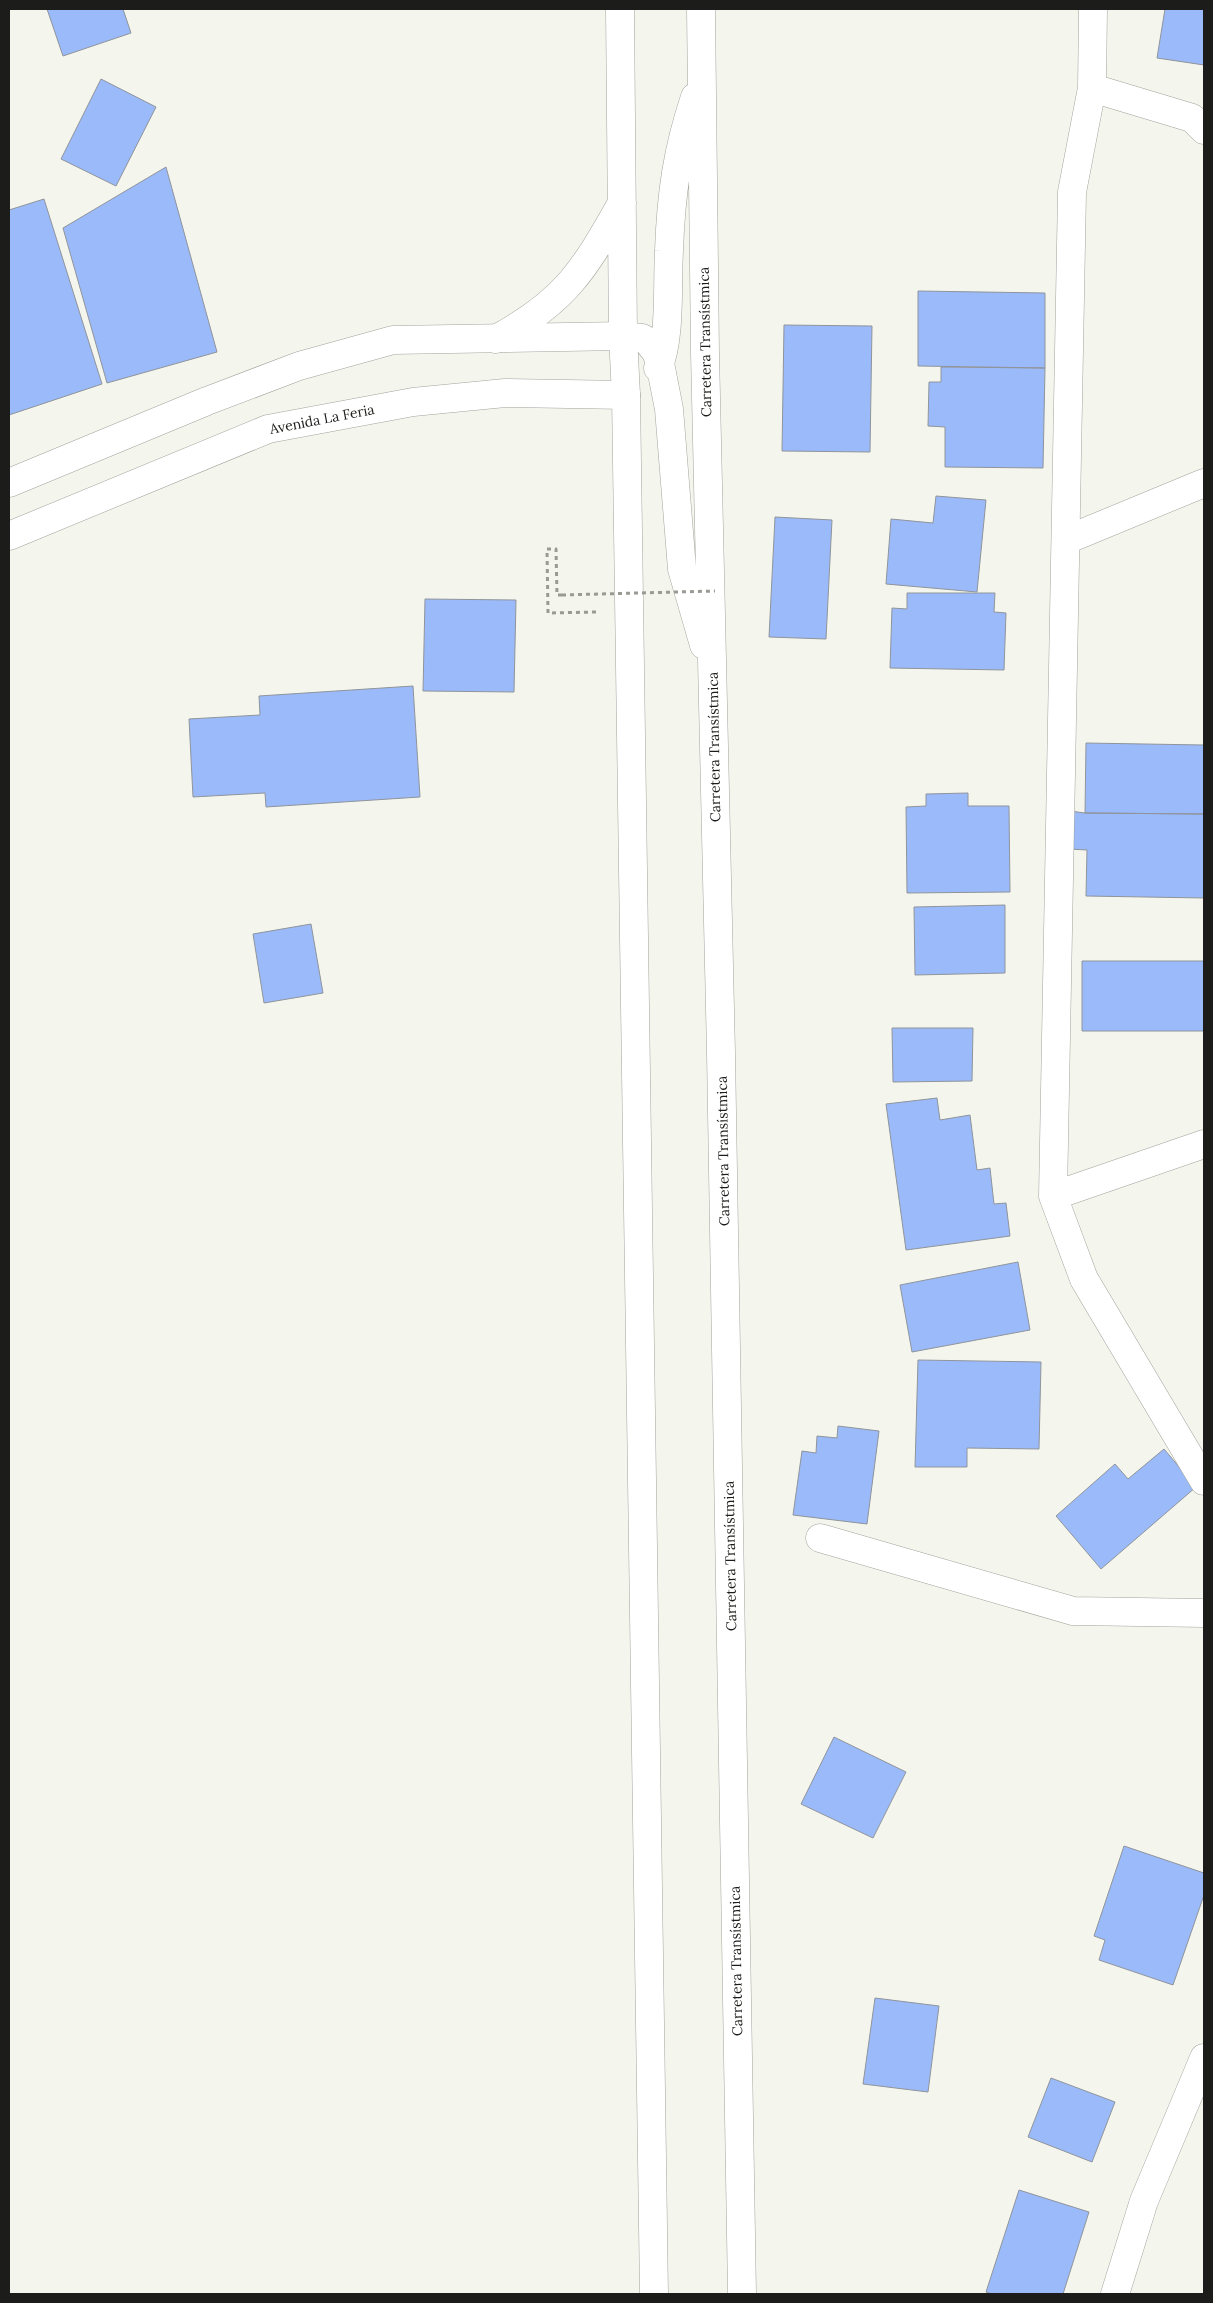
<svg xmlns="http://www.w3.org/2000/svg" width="1213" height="2303" font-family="Lora,serif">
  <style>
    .building { fill: #9abaf9; stroke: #90949b }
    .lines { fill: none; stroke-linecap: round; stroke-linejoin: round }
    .minor-casing { stroke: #a1a49c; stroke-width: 29 }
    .primary-casing { stroke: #a1a49c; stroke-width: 29 }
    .path { stroke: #989a94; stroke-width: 3; stroke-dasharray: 4 4; stroke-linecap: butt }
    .minor { stroke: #fff; stroke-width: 28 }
    .primary { stroke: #fff; stroke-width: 28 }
    .path-bridge { stroke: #989a94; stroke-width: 3; stroke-dasharray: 4 4; stroke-linecap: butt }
    .labels { text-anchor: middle; stroke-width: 4; stroke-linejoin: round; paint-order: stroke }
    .street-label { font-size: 14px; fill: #1c1d1a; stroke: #fff }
  </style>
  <rect width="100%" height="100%" fill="#f4f6ee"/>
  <path class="building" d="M47,9H123L131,33L63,56Z
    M1165,9H1204V65L1157,58Z
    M101,79L156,107L116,186L61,159Z
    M166,167L217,352L107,383L63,228Z
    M44,199L102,384L9,415V210Z
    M918,291L1045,293V368L918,366Z
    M784,325L872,326L870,452L782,451Z
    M941,367L1045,368L1043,468L945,467V427L928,426L929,382H941Z
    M936,496L986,500L977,592L886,584L891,519L933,523Z
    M775,517L832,520L826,639L769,637Z
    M907,593H995L994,612L1006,613L1004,670L890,668L892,608L907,609Z
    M425,599L516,600L514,692L423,691Z
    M413,686L420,797L266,807L265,793L193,797L189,719L260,715L259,696Z
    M1086,743L1204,745V814L1085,813Z
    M968,793V806H1009L1010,892L907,893L906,807L926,806V794Z
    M1070,811L1085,813L1204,814V898L1086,896L1087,850L1069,849Z
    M1005,905V973L915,975L914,907Z
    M311,924L323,993L264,1003L253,934Z
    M1082,961H1204V1031H1082Z
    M892,1028H973L972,1081L893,1082Z
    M937,1098L940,1120L970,1115L977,1170L990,1168L994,1204L1006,1203L1010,1236L906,1250L886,1104Z
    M1018,1262L1030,1330L912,1352L900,1285Z
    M918,1360L1041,1362L1039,1449L967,1448V1467H915Z
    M838,1426L879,1431L867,1524L793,1515L802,1451L816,1453L817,1436L837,1438Z
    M1164,1449L1196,1487L1101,1569L1056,1516L1115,1464L1128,1479Z
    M834,1737L906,1772L873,1838L801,1804Z
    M1124,1846L1204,1873V1895L1173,1985L1099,1960L1105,1940L1094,1936Z
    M875,1998L939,2006L928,2092L863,2084Z
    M1051,2078L1115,2102L1092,2162L1028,2137Z
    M1019,2190L1089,2212L1063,2294H992L986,2292Z"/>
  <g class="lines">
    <defs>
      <path id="minor" d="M1093,9L1092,88L1072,192L1053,1196L1084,1279L1204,1481
        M1092,88L1192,118L1204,130
        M9,483L207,401L299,366L393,340L623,336
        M9,536L268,429L413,402L505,393L626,395
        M1066,540L1204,483
        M1053,1196L1204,1144
        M820,1538L1073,1611L1204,1613
        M1115,2294L1144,2201L1204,2058"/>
      <path id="primary" d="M620,9L623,336L626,395L654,2294
        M701,9L705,353L721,1053L742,2294
        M623,336L642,338L647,341L656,352L660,363L669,409L682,569L704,645
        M496,339C566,301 584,270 622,203
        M658,368C671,338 667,284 669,251C671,194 677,151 695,97"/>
    </defs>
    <use href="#minor" class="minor-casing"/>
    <use href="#primary" class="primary-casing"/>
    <path class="path" d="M562,595H557L556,549H547L548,613L596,612"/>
    <use href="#minor" class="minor"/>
    <use href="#primary" class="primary"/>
    <path class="path-bridge" d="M562,595L715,591"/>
  </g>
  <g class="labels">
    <g class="street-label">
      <text transform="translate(705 342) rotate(-91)" y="5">Carretera Transístmica</text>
      <text transform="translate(322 419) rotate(-11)" y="5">Avenida La Feria</text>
      <text transform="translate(714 747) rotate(-91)" y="5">Carretera Transístmica</text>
      <text transform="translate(723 1151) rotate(-91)" y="5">Carretera Transístmica</text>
      <text transform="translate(730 1556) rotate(-91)" y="5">Carretera Transístmica</text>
      <text transform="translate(736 1961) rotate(-91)" y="5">Carretera Transístmica</text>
    </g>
  </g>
  <rect width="1213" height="2303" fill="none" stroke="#1c1d1a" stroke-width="20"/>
</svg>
